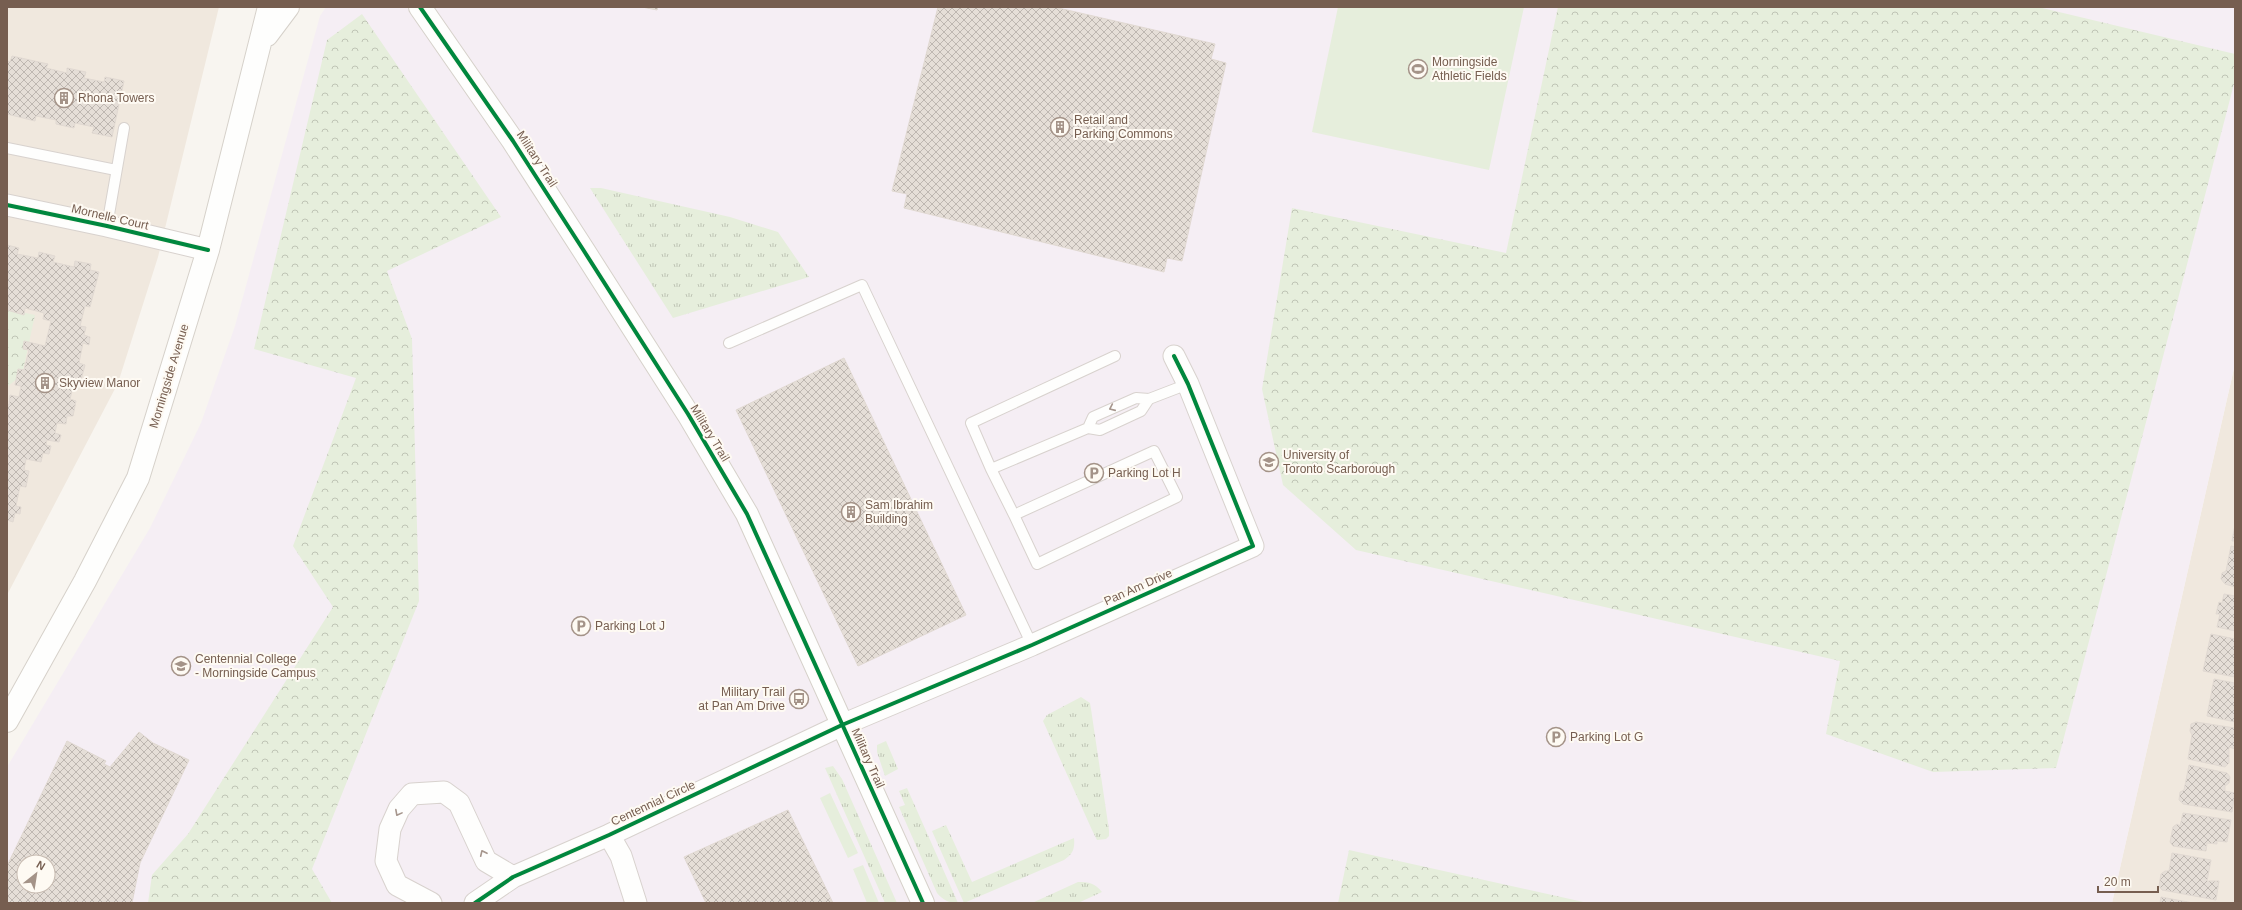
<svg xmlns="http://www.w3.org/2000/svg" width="2242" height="910" font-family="Arial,sans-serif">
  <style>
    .residential { fill: #f0e8de }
    .education { fill: #f5eef4; fill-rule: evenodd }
    .grass { fill: url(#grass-tufts) }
    .forest { fill: url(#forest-crowns) }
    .garden { fill: #e6eedc }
    .building { fill: url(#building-cross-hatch); stroke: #e1d9d2; fill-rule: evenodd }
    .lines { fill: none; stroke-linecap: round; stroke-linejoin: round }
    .lane-casing { stroke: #d8d2ce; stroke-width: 12 }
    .street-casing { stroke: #d8d2ce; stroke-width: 23 }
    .secondary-casing { stroke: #d6d1ca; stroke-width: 24 }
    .lane { stroke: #fefefd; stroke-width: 10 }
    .street { stroke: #fefefd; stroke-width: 21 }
    .secondary { stroke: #fefefd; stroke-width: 22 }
    .cycleway-casing { stroke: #fefaf3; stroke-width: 6 }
    .cycleway { stroke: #00873e; stroke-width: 4 }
    .oneway { stroke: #a6968d }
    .labels { text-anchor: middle; stroke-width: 4; stroke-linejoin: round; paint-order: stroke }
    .poi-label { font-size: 12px; fill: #765e50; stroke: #fefaf3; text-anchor: start }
    .street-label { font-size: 12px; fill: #765e50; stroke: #fefaf3 }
  </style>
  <defs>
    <pattern id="grass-tufts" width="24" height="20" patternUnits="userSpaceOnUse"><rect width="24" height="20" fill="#e6eedc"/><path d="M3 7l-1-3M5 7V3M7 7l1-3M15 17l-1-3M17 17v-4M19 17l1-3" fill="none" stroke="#bfc4b5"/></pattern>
    <pattern id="forest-crowns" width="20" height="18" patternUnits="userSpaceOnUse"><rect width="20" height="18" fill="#e6eedc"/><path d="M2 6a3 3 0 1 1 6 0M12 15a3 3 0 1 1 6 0" fill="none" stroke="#bfc4b5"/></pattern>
    <pattern id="building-cross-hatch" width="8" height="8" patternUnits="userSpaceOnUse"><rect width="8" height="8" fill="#e5ded7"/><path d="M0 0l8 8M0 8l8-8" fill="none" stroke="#beb7b1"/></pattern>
  </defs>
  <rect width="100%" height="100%" fill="#f8f5f0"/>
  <path class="residential" d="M7,7H219L158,257L118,383L7,595Z
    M2235,364V903H2112Z"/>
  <path class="education" d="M326,7H2235V364L2112,903H7V767L150,528L201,423L235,326L320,16ZM24,862H48V886H24Z"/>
  <path class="grass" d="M590,188H601L730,217L778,232L809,277L673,318Z
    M1081,697L1090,703L1091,709L1109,830V836L1106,839L1097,840L1092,830L1043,721L1047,715Z
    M886,741L898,769L885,776L877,752V745Z
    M833,766L842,779L897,903H885L825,768Z
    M907,788L958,903C949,903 943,900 937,893L899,807L905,805L899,791Z
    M946,825L972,882L1074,838C1075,849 1073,854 1064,860L964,903L932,831Z
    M1078,882C1089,882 1095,883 1102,892L1078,903H1032Z"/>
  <path class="forest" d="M1558,7H2038L2235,54V80L2056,768L1933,772L1826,734L1840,661L1356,550L1283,485L1262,389L1292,208L1506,253Z
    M362,14L501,217L387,271L412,339L419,601L312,869L332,903H148L152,875L188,834L333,607L293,546L356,378L254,349L327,40Z
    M7,309L35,315L22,375L8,386L7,390Z
    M1349,850L1588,903H1338Z"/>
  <path class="garden" d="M1338,7H1524L1489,170L1312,132Z
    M830,793L858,853L848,858L820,798Z
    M863,865L879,903H867L853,869Z"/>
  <path class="building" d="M642,7H658L657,10Z
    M938,7H1054L1215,44L1211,59L1226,63L1182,261L1167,258L1164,272L904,208L907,194L892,191Z
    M12,56L48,64L46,68L67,73V68L86,72L84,78L104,82L105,77L124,81L112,137L92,133L94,127L75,123L74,128L56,124V120L36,116L35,121L7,114V61L10,62Z
    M7,245L19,248L17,254L38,258L39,252L55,256L53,262L74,267L75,261L91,264L90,270L99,272L90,307L85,306L80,326L86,327L84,335L90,337L89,345L83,343L79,363L85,365L81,380L75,379L70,399L76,401L73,416H67L66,424L57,423L55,433L61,435L59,442L47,440L46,445L51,446L49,454L43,453L41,462L26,459L24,470L29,471L26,487L20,486L16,506L21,507L20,514L15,513L13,522L7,520V404L9,405L10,395L19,397L21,386L15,385L18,369L24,370L29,350L23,349L24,341L45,346L51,321L43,319L44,313L25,308L24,315L7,310Z
    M844,358L966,615L858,666L736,410Z
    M2235,525V541H2232Z
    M2231,546L2235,547V587L2225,584L2221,579L2222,573L2226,571Z
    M2224,594L2235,596V631L2217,627L2220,614H2216L2219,602L2222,603Z
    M2211,634L2235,639V677L2203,671Z
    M2214,679L2235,683V722L2207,716Z
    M2196,722L2235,728V749L2229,747V763L2225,767L2188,759L2192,735L2190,731L2191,724Z
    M139,732L153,743L189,760L140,863L132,903H7V866L67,741L106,761L104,764L110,767ZM24,862H48V886H24Z
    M2189,765L2227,773L2230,777L2229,783L2225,786V791L2235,793L2232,812L2183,804L2179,800L2180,792L2184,790Z
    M788,810L833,903H706L684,857Z
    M2183,813L2231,820L2227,842L2217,841V844L2207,843L2206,851L2173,846L2170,842L2173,827L2177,824L2180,826Z
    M2172,853L2211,860L2207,881H2219L2216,900L2162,890L2159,886L2161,874L2165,871H2169Z
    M2161,897L2193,903H2160Z"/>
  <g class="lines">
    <defs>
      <path id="lane" d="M7,148L116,170
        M107,226L124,128
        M729,343L862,285L1032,645
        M1149,399L1141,411L1100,430L1088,428L1093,417L1136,398L1149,399L1188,384
        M1088,428L991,469L971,423L1115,356
        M991,469L1014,515L1154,451L1177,497L1037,564L1014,515"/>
      <path id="street" d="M7,205L107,226L208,250
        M609,835L621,856L636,903
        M431,903L397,885L386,861L390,829L399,809L412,794L444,792L459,803L486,861L513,877
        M475,903L513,877L609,835L842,725L1032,645L1253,546L1188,384L1174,356"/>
      <path id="secondary" d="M420,7L513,141L584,251L688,414L747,514L923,903
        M267,35L288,7
        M7,721L85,581L138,478L208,250L269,7"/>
    </defs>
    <use href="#lane" class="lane-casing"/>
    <use href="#street" class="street-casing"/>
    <use href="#secondary" class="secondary-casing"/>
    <use href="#lane" class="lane"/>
    <use href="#street" class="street"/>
    <use href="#secondary" class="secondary"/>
    <defs>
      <path id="cycleway" d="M420,7L513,141L584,251L688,414L747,514L923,903
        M7,205L107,226L208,250
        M475,903L513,877L609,835L842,725L1032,645L1253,546L1188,384L1174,356"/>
    </defs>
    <use href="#cycleway" class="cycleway-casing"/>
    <use href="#cycleway" class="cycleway"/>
  </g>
  <defs><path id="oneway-chevron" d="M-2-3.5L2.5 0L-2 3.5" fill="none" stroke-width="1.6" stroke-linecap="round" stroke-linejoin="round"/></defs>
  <g class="oneway">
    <use href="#oneway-chevron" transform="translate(1112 408) rotate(156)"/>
    <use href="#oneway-chevron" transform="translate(398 813) rotate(118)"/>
    <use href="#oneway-chevron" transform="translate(483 853) rotate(-115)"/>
  </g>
  <defs>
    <symbol id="stadium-ring" viewBox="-11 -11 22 22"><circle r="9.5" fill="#fefaf3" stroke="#a49388" stroke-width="1.5"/><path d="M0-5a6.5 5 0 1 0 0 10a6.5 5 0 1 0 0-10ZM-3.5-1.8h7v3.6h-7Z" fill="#a49388"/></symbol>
    <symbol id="building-ring" viewBox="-11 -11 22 22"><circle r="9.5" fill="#fefaf3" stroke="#a49388" stroke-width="1.5"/><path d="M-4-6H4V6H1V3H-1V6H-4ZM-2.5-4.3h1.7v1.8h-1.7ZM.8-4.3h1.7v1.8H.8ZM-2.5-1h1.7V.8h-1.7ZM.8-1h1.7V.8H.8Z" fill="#a49388"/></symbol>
    <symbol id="university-ring" viewBox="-11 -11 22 22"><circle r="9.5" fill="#fefaf3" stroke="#a49388" stroke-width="1.5"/><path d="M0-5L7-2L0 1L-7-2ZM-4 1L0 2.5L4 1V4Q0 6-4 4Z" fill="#a49388"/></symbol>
    <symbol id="parking-ring" viewBox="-11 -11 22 22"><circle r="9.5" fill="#fefaf3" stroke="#a49388" stroke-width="1.5"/><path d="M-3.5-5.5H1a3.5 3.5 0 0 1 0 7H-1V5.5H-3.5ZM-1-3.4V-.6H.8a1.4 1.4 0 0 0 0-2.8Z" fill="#a49388"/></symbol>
    <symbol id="bus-ring" viewBox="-11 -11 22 22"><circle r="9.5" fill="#fefaf3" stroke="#a49388" stroke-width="1.5"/><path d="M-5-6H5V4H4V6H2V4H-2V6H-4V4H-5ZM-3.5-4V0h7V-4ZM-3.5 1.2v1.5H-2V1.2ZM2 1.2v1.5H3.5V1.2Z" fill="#a49388"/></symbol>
  </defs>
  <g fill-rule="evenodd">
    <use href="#stadium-ring" x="1407" y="58" width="22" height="22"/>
    <use href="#building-ring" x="53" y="87" width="22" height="22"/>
    <use href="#building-ring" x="1049" y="116" width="22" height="22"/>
    <use href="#building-ring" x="34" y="372" width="22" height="22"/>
    <use href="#university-ring" x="1258" y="451" width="22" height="22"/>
    <use href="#parking-ring" x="1083" y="462" width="22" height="22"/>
    <use href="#building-ring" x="840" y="501" width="22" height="22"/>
    <use href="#parking-ring" x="570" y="615" width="22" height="22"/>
    <use href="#university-ring" x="170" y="655" width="22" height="22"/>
    <use href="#bus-ring" x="788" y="688" width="22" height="22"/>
    <use href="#parking-ring" x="1545" y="726" width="22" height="22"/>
  </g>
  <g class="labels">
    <g class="poi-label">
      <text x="1432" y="66">Morningside<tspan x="1432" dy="14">Athletic Fields</tspan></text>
      <text x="78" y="102">Rhona Towers</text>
      <text x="1074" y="124">Retail and<tspan x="1074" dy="14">Parking Commons</tspan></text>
      <text x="59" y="387">Skyview Manor</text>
      <text x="1283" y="459">University of<tspan x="1283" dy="14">Toronto Scarborough</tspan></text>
      <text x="1108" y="477">Parking Lot H</text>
      <text x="865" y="509">Sam Ibrahim<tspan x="865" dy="14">Building</tspan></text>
      <text x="595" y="630">Parking Lot J</text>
      <text x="195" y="663">Centennial College<tspan x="195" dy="14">- Morningside Campus</tspan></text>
      <text x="785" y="696" text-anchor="end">Military Trail<tspan x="785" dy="14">at Pan Am Drive</tspan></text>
      <text x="1570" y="741">Parking Lot G</text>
    </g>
    <g class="street-label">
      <text transform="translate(537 159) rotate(57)" y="4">Military Trail</text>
      <text transform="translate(110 217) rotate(13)" y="4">Mornelle Court</text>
      <text transform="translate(169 376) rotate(-73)" y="4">Morningside Avenue</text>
      <text transform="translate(710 433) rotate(59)" y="4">Military Trail</text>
      <text transform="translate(1138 587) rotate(-24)" y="4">Pan Am Drive</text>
      <text transform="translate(868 758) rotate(66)" y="4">Military Trail</text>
      <text transform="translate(653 803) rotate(-25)" y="4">Centennial Circle</text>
    </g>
  </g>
  <rect width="2242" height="910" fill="none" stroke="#765e50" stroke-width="16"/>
  <g transform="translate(36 874) rotate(30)"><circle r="19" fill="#fefaf3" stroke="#c8bcb2"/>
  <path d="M0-3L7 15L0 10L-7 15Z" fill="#a49388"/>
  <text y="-6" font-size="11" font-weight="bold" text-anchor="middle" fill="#765e50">N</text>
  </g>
  <path d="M2098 886v6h60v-6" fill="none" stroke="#765e50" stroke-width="2"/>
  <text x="2104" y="886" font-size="12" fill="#765e50" stroke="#fefaf3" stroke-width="3" paint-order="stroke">20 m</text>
</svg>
